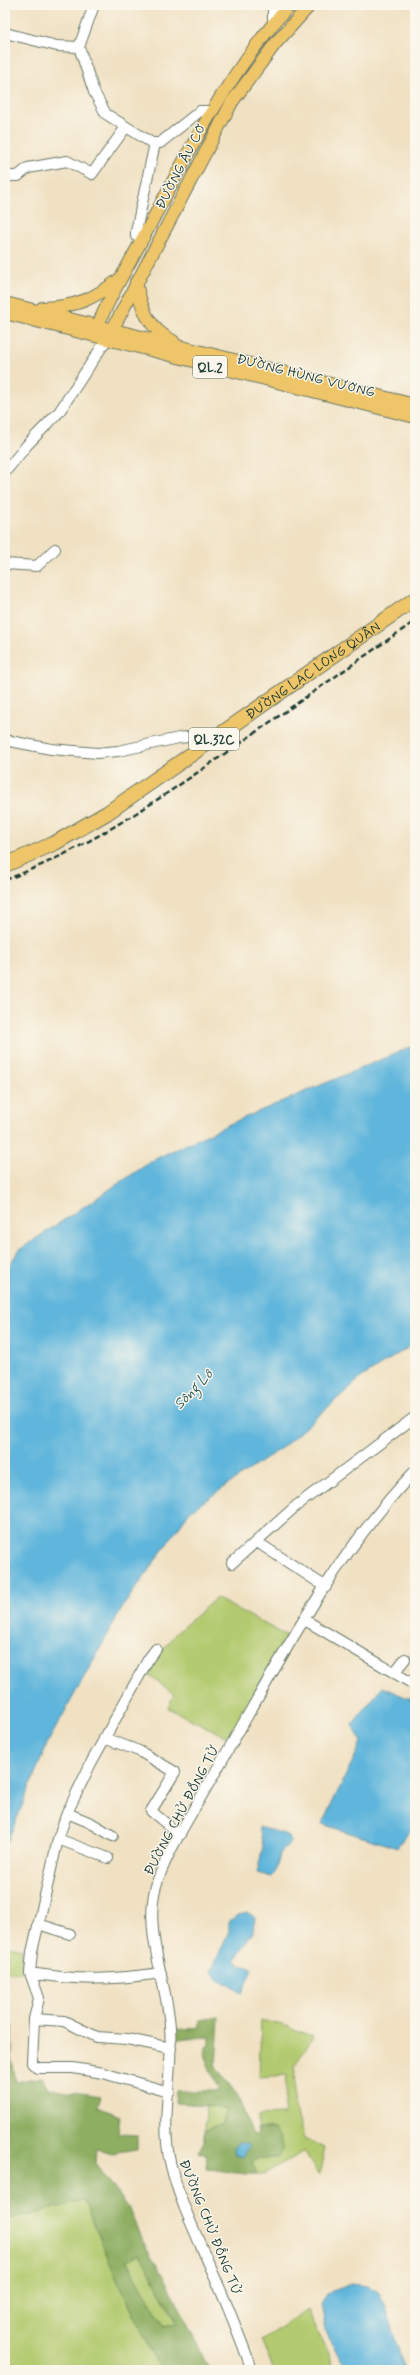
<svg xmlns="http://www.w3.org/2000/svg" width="420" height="2375" font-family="Mynerve,sans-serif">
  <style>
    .green { fill: #b3ca6f; stroke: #698452 }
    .forest { fill: #8eae62; stroke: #56764b; fill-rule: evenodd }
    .water { fill: #5eb5db; stroke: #3e7988 }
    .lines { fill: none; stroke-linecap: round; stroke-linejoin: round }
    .minor-casing { stroke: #687666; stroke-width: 12 }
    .major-casing { stroke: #687666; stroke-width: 14 }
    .highway-casing { stroke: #687666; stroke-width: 16 }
    .minor { stroke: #fff; stroke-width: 10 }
    .major { stroke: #eec569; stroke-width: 12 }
    .highway { stroke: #eec569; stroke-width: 14 }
    .rail { stroke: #1f3d34; stroke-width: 2.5; stroke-dasharray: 6 3; stroke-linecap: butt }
    .labels { text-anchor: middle; stroke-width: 3; stroke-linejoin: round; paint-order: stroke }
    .shield { fill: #fbf7ec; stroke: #61756b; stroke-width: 1 }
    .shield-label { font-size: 13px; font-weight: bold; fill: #1f3d34 }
    .street-label { font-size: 14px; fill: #1f3d34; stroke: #fbf7ec }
    .water-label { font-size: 15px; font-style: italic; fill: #2f5b5e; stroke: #fbf7ec }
  </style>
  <rect width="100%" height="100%" fill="#fbf7ec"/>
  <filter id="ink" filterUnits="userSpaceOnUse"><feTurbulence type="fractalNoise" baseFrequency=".025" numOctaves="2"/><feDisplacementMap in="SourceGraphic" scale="8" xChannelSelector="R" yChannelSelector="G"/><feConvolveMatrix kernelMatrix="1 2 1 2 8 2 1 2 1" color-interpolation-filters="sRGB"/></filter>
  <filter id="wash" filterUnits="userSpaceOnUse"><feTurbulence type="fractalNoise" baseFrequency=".012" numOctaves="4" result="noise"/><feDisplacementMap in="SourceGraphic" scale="16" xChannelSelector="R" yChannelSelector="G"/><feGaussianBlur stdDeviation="0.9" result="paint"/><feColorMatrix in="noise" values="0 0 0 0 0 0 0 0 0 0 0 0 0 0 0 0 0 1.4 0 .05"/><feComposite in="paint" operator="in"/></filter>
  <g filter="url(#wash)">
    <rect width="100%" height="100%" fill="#f0e1c3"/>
    <path class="green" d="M216,1598L289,1637L231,1739L168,1708L174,1694L146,1673L175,1634Z
      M5,1945L22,1949V1972H5Z
      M261,2020L290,2027L313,2037L295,2065L294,2103L304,2139L325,2148L319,2175L304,2151L264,2174H257L251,2162L259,2157L278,2158L274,2129H258V2116L284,2115L287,2075L259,2077Z
      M206,2105L227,2109L223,2123L205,2131Z
      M85,2200L113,2270L160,2370H5V2220Z
      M140,2253L177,2323L164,2326L126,2259Z
      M308,2310L332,2363L326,2368L328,2370H274L261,2340Z"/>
    <path class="forest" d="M219,2017L216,2067L237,2095L253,2135L258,2134V2129H274L281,2138L283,2148L278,2158H259L252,2162L257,2174C240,2175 224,2170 206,2169L207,2155L199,2151L205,2139V2131L223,2123L227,2109L206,2105L175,2103L176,2091H219L205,2057L206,2047L210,2045V2037L175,2039L174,2028L198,2029L200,2020Z
      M5,2023L12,2024V2059L16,2082L42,2077L47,2088L101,2096L98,2107L120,2116L118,2134L137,2135V2149L113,2153L96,2149L95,2163L128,2207L141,2238L175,2297L209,2370H160L113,2270L85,2201L5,2220V2178L8,2174L5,2159ZM140,2254L177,2322V2323L164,2326L126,2260Z"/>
    <path class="water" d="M415,1045V1343L362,1377L284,1446L190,1511L124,1605L48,1742L5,1848V1272L19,1250L155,1159L234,1122Z
      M382,1687L415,1701V1823L397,1848L322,1824L362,1742L352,1725Z
      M259,1827L288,1835L291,1842L281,1851L275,1873L272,1877L257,1873L263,1846Z
      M249,1913L255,1918L253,1932L234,1961L252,1969L242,1993L215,1977L211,1972L229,1931V1922L238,1915Z
      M238,2142L247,2143L250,2146L243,2157L235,2155L234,2148Z
      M352,2284L368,2286L380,2293L405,2370H348L328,2339L321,2305L327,2293Z"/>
  </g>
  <g filter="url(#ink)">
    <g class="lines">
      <defs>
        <path id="minor" d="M94,5L79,47L94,92L106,114L152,143H160L200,111H211
          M273,5V23
          M5,33L57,46L79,47
          M5,176H18L28,168L67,161L92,174L126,127
          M143,239L136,236V231L155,143
          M5,472L27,445L59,412L107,339
          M5,564L37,566L55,549
          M5,740L51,749L97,753L118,751L179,738L221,733
          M257,1542L326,1587
          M232,1563L296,1506L415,1417
          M305,1620L415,1685
          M156,1649L149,1658L91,1763L67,1813L58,1839L32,1952L30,1973L39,1998L34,2019L32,2063L37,2068H73L103,2073L169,2092
          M394,1673L405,1659
          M104,1738L139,1751L175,1772L151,1811L180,1835
          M67,1813L91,1823L113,1836
          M58,1839L108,1858
          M38,1924L70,1934
          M30,1973C79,1981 113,1980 161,1973
          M34,2019L64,2021L97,2037L127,2039L171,2048
          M252,2370C239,2334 225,2299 209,2264C195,2232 179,2199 171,2166C159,2121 174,2073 170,2027C167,1983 146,1938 154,1894C160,1862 195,1808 212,1778C273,1673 330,1560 415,1471"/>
        <path id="major" d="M136,282C141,307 148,329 173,341
          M5,303L415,405
          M42,308C77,307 93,299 120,279
          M5,313L415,417
          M96,331C105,303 130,263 144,236C187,155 227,73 290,5
          M109,336L232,102L275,44L310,5"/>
        <g id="highway">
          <path id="s1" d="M5,865L55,843L107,813L415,599"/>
        </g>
      </defs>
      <use href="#minor" class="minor-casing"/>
      <use href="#major" class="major-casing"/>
      <use href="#highway" class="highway-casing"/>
      <use href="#minor" class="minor"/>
      <use href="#major" class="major"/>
      <use href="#highway" class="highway"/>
      <path class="rail" d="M5,880C88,849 158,800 230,750C292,707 353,664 415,621"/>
    </g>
  </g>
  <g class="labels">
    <g class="shield">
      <rect x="193" y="356" width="34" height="22" rx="3"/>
      <rect x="189" y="728" width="50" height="22" rx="3"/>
    </g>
    <g class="shield-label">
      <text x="210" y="372">QL.2</text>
      <text x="214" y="744">QL.32C</text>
    </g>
    <g class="street-label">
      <text transform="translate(180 166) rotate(-63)" y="5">ĐƯỜNG ÂU CƠ</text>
      <text transform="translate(306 375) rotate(14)" y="5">ĐƯỜNG HÙNG VƯƠNG</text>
      <text dy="5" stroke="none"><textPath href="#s1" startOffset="365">ĐƯỜNG LẠC LONG QUÂN</textPath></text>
      <text transform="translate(181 1810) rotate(-62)" y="5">ĐƯỜNG CHỬ ĐỒNG TỬ</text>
      <text transform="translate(211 2227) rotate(68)" y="5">ĐƯỜNG CHỬ ĐỒNG TỬ</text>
    </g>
    <g class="water-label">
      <text transform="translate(193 1389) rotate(-46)" y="5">Sông Lô</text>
    </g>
  </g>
  <rect width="420" height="2375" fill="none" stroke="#fbf7ec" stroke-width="20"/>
</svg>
